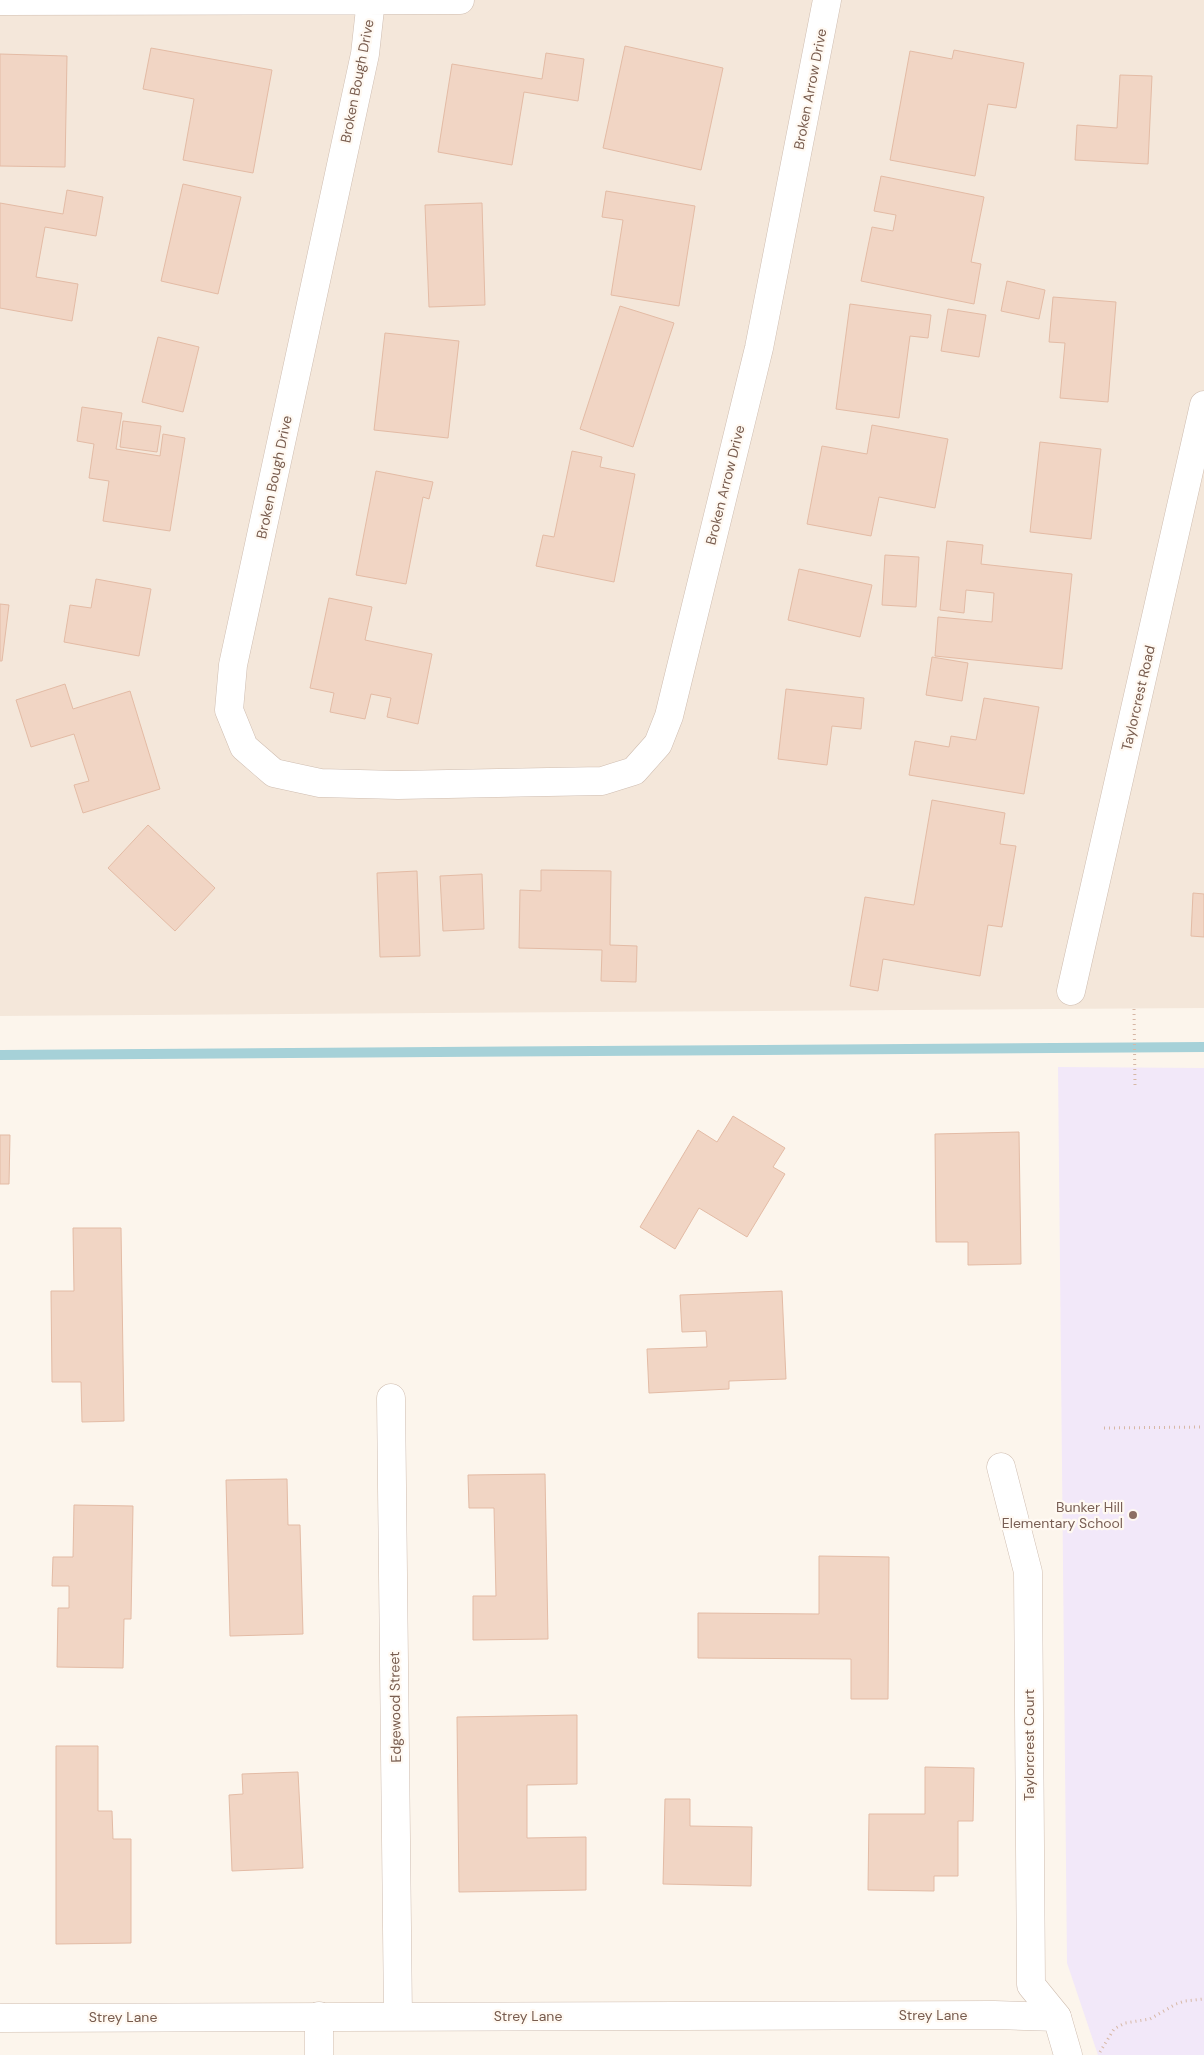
<svg xmlns="http://www.w3.org/2000/svg" width="1204" height="2055" font-family="'DM Sans',sans-serif">
  <style>
    .residential { fill: #f4e7da }
    .education { fill: #f2e8f9 }
    .lines { fill: none; stroke-linecap: round; stroke-linejoin: round }
    .stream { stroke: #a6d1d8; stroke-width: 10 }
    .building { fill: #f1d5c4; stroke: #e3bba5 }
    .minor-casing { stroke: #cfbdb0; stroke-width: 29 }
    .tertiary-casing { stroke: #cfbdb0; stroke-width: 29 }
    .path { stroke: #d7b8a6; stroke-width: 3; stroke-dasharray: 1 4; stroke-linecap: butt }
    .minor { stroke: #fff; stroke-width: 28 }
    .tertiary { stroke: #fff; stroke-width: 28 }
    .education-dot { fill: #8d6e63; stroke: #fff9f2; stroke-width: 2 }
    .labels { text-anchor: middle; stroke-width: 4.5; stroke-linejoin: round; paint-order: stroke }
    .street-label { font-size: 14px; fill: #785c4e; stroke: #fff9f2 }
    .education-label { font-size: 14px; fill: #785e54; stroke: #fff9f2; text-anchor: end }
  </style>
  <rect width="100%" height="100%" fill="#fcf5ec"/>
  <path class="residential" d="M0,0H1204V1008L0,1016Z"/>
  <path class="education" d="M1058,1067L1204,1068V2055H1098L1067,1963Z"/>
  <g class="lines">
    <path class="stream" d="M0,1055L1204,1047"/>
  </g>
  <path class="building" d="M625,46L723,68L701,170L603,148Z
    M151,48L272,70L253,173L183,160L194,99L143,89Z
    M954,50L1024,63L1016,108L988,104L975,176L890,160L910,51L952,59Z
    M546,53L584,59L578,101L524,92L512,165L438,152L452,64L542,79Z
    M0,54L67,56L65,167L0,166Z
    M1120,75L1152,76L1148,164L1075,160L1077,125L1117,128Z
    M881,176L984,197L971,262L981,264L974,304L861,281L872,227L893,231L896,215L874,211Z
    M183,184L241,197L218,294L161,281Z
    M67,190L103,197L96,236L45,227L36,277L78,284L72,321L0,308V203L63,214Z
    M606,191L695,206L679,306L611,295L623,220L602,217Z
    M482,203L485,305L429,307L425,205Z
    M1007,281L1045,290L1039,319L1001,311Z
    M1053,297L1116,302L1108,402L1060,398L1065,343L1049,342Z
    M850,304L931,315L928,338L910,336L899,418L836,409Z
    M620,306L674,323L633,447L580,429Z
    M948,309L986,315L979,357L941,351Z
    M385,333L459,341L448,438L374,430Z
    M158,337L199,347L183,412L142,402Z
    M82,407L122,413L116,449L160,456L163,434L185,438L170,531L103,521L109,481L89,478L94,444L77,441Z
    M123,421L161,426L157,452L120,447Z
    M872,425L948,439L935,508L879,497L871,536L807,524L822,446L867,454Z
    M1040,442L1101,449L1091,539L1030,532Z
    M572,451L602,457L600,467L635,474L614,582L536,566L543,535L554,537Z
    M376,471L433,482L429,499L423,497L406,584L356,575Z
    M947,541L983,545L981,564L1072,574L1062,669L935,656L938,617L992,622L994,593L966,590L964,613L940,610Z
    M885,555L919,557L916,607L882,605Z
    M799,569L872,585L860,637L788,620Z
    M96,579L151,589L139,656L64,642L70,605L91,608Z
    M329,598L372,607L365,640L432,654L418,724L387,717L391,698L371,694L365,719L330,712L334,693L310,688Z
    M0,604L9,605L2,661H0Z
    M932,657L968,663L962,701L926,695Z
    M65,684L73,709L130,691L160,789L83,813L74,785L89,781L74,734L31,747L16,700Z
    M786,689L864,698L861,729L832,726L827,765L778,759Z
    M984,698L1039,707L1024,794L909,775L915,741L949,747L951,736L976,740Z
    M932,800L1005,813L1000,844L1016,846L1002,927L988,925L980,976L883,959L878,991L850,986L865,897L914,905Z
    M148,825L215,888L175,931L108,868Z
    M541,870L611,871L610,945L637,946L636,982L601,981L602,950L519,948L520,890L541,891Z
    M417,871L420,956L380,957L377,873Z
    M482,874L484,929L443,931L440,876Z
    M1193,893L1204,894V937L1191,936Z
    M733,1116L785,1148L773,1167L785,1174L747,1237L699,1208L675,1249L640,1227L698,1130L717,1142Z
    M1019,1132L1021,1264L968,1265V1242H936L935,1134Z
    M0,1135H10L9,1184H0Z
    M73,1228H121L124,1421L82,1422L81,1382H52L51,1291H74Z
    M782,1291L786,1379L729,1381V1389L649,1393L647,1349L707,1347L706,1331L682,1332L680,1295Z
    M545,1474L548,1639L473,1640V1596H496L494,1508H469L468,1475Z
    M287,1479L288,1525H300L303,1634L230,1636L226,1480Z
    M74,1505L133,1506L131,1619H124L123,1668L57,1667L58,1608H69V1586H52L53,1557H73Z
    M819,1556L889,1557L888,1699H851V1659L698,1658V1613L819,1614Z
    M577,1715V1784L527,1785V1838L586,1837V1890L459,1892L457,1717Z
    M56,1746H98V1811H112L113,1839H131V1943L56,1944Z
    M925,1767L974,1768L973,1821H958V1876H934V1891L868,1890L869,1814H925Z
    M298,1772L303,1868L232,1871L229,1795L243,1794L242,1774Z
    M665,1799H690V1826L752,1827L751,1886L663,1884Z"/>
  <g class="lines">
    <defs>
      <path id="minor" d="M371,0L365,54L233,665L229,710L244,747L274,773L320,783L398,785L602,781L634,771L658,744L669,716L759,348L827,0
        M0,1L460,0
        M1071,991L1204,405
        M391,1398L398,2016
        M1001,1467L1028,1572L1031,1985L1057,2017
        M319,2016V2055"/>
      <path id="tertiary" d="M0,2018L994,2015L1057,2017L1068,2055"/>
    </defs>
    <use href="#minor" class="minor-casing"/>
    <use href="#tertiary" class="tertiary-casing"/>
    <path class="path" d="M1134,1009L1135,1086
      M1104,1428L1204,1427
      M1100,2052L1114,2029L1125,2023L1150,2019L1176,2004L1185,2001L1204,1999"/>
    <use href="#minor" class="minor"/>
    <use href="#tertiary" class="tertiary"/>
  </g>
  <circle class="education-dot" cx="1133" cy="1515" r="5"/>
  <g class="labels">
    <g class="street-label">
      <text transform="translate(357 81) rotate(-79)" y="5">Broken Bough Drive</text>
      <text transform="translate(810 89) rotate(-79)" y="5">Broken Arrow Drive</text>
      <text transform="translate(274 477) rotate(-78)" y="5">Broken Bough Drive</text>
      <text transform="translate(725 485) rotate(-76)" y="5">Broken Arrow Drive</text>
      <text transform="translate(1138 698) rotate(-77)" y="5">Taylorcrest Road</text>
      <text transform="translate(395 1707) rotate(-91)" y="5">Edgewood Street</text>
      <text transform="translate(1029 1745) rotate(-90)" y="5">Taylorcrest Court</text>
      <text x="933" y="2020">Strey Lane</text>
      <text x="528" y="2021">Strey Lane</text>
      <text x="123" y="2022">Strey Lane</text>
    </g>
    <g class="education-label">
      <text x="1123" y="1512">Bunker Hill<tspan x="1123" dy="16">Elementary School</tspan></text>
    </g>
  </g>
</svg>
